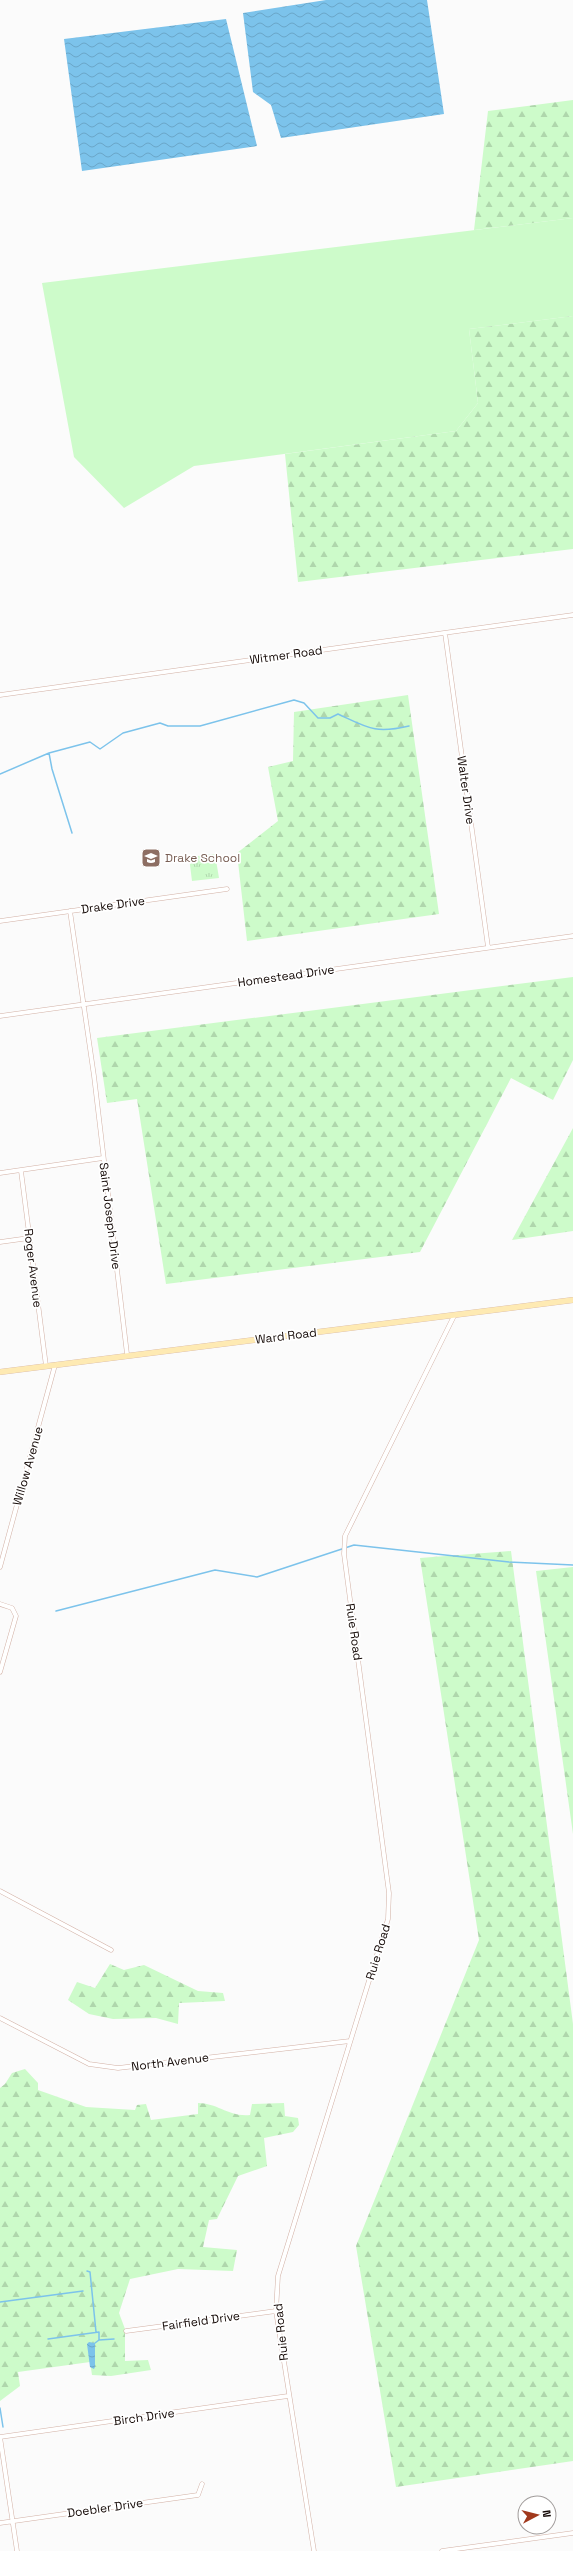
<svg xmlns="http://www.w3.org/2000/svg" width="573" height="2551" font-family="'Space Grotesk',sans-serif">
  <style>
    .grass { fill: #cdfbca }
    .forest { fill: url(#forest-firs) }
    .park { fill: url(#park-tufts) }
    .water { fill: url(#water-waves) }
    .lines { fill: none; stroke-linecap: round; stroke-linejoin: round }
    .stream { stroke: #7cc3eb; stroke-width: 1.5 }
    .street-casing { stroke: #d2b0a4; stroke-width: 5 }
    .secondary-casing { stroke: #d2b0a4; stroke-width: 6 }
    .street { stroke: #fff; stroke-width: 4 }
    .secondary { stroke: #feeab3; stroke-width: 5.5 }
    .labels { text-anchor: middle; stroke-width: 3.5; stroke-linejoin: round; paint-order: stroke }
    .street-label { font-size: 12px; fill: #130805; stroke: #fff }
    .education-label { font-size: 12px; fill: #785e54; stroke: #fff; text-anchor: start }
  </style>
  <defs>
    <pattern id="forest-firs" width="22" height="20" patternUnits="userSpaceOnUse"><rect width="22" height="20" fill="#cdfbca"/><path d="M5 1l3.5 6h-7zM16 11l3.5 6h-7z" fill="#afd6ac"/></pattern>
    <pattern id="park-tufts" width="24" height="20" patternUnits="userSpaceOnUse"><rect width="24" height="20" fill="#cdfbca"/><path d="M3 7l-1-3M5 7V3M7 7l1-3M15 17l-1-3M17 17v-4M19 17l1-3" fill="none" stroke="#afd6ac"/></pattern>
    <pattern id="water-waves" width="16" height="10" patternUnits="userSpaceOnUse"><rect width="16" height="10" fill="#7cc3eb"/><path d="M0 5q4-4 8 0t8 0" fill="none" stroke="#6aa6c8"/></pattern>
  </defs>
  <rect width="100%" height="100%" fill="#fbfbfb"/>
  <path class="grass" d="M573,218V316L469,329L478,403L456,431L194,466L124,508L74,457L42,283Z"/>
  <path class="forest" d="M573,100V218L474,230L488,111Z
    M573,316V549L298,582L285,454L456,431L478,403L469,329Z
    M408,695L439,914L247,941L237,853L278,821L268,767L293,761L294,712Z
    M573,977V1060L553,1100L511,1078L420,1252L166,1284L137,1099L107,1103L97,1038Z
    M573,1128V1231L512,1240Z
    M511,1551L573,2024V2461L396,2487L356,2246L479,1940L420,1558Z
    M573,1567V1834L536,1571Z
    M110,1964L124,1970L144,1965L198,1991L223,1993L225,2001L179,2003L178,2024L156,2018L113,2019L89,2014L68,2000L77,1982L95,1988Z
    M25,2069L38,2083V2090L86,2107L135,2110L137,2105L146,2104L151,2120L198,2114V2103C218,2103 228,2117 250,2115L252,2104L284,2103L285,2116L298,2118L299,2125L293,2132L264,2138L267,2166L238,2176L217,2219L209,2220L203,2247L237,2250L233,2271L178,2269L130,2279L119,2313L125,2329V2361L148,2360L151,2370L111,2376L92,2375L90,2362L18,2372L20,2386L0,2401V2088L5,2084L12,2073Z"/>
  <path class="park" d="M215,854L219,878L192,881L189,857Z"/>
  <path class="water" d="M326,0H427L444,114L281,138L271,105L253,92L243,13Z
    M226,19L257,146L82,171L64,39Z
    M89,2342L95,2343V2367L94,2369L90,2367L87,2344Z"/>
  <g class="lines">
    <path class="stream" d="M49,753L52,769L72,833
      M0,774L49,753L90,742L100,749L123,733L160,723L168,726H200L294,700L304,703L318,718H330L338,714C368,728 375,734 409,726
      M56,1611L215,1570L257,1577L354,1545L509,1562L573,1565
      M87,2271L90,2272L96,2332
      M0,2302L83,2291
      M48,2339L99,2332V2340L114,2339
      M95,2343L99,2340
      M0,2408L3,2427"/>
    <defs>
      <path id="street" d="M445,633L488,947
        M0,695L573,615
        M70,911L94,1076L127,1354
        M0,921L227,889
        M0,1016L573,936
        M21,1171L46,1366
        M0,1173L103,1158
        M0,1242L29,1238
        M0,1567L55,1365
        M0,1604L12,1608L16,1616L0,1672
        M0,1891L111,1950
        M0,2018L89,2064L118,2068L350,2041
        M126,2331L276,2311
        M0,2523L198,2495L202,2484
        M17,2551L0,2437L288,2396
        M314,2551L276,2311L278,2276L388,1919L389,1893L344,1554L345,1536L454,1316
        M442,2551L573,2533"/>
      <path id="secondary" d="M0,1372L573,1300"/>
    </defs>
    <use href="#street" class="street-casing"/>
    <use href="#secondary" class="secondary-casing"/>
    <use href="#street" class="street"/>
    <use href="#secondary" class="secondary"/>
  </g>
  <defs>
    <symbol id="school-square" viewBox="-11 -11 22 22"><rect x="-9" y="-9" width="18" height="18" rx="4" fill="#8d6e63" stroke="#fff"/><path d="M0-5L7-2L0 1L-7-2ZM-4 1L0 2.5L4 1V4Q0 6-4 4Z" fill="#fff"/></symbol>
  </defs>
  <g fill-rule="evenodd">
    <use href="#school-square" x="140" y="847" width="22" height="22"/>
  </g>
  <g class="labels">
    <g class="street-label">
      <text transform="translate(286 655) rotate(-8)" y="4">Witmer Road</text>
      <text transform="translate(466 790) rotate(82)" y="4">Walter Drive</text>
      <text transform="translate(113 905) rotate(-8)" y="4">Drake Drive</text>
      <text transform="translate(286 976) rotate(-8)" y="4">Homestead Drive</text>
      <text transform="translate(110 1216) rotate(83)" y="4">Saint Joseph Drive</text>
      <text transform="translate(33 1268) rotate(83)" y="4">Roger Avenue</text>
      <text transform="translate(286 1336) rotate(-7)" y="4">Ward Road</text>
      <text transform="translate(28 1466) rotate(-74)" y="4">Willow Avenue</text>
      <text transform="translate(354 1632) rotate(82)" y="4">Ruie Road</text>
      <text transform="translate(378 1952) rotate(-73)" y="4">Ruie Road</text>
      <text transform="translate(170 2062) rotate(-7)" y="4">North Avenue</text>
      <text transform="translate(201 2321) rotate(-8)" y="4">Fairfield Drive</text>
      <text transform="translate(281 2332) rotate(-96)" y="4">Ruie Road</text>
      <text transform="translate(144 2417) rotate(-8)" y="4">Birch Drive</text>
      <text transform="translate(105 2508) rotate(-8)" y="4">Doebler Drive</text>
    </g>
    <g class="education-label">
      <text x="165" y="862">Drake School</text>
    </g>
  </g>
  <g transform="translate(537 2515) rotate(83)"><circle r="19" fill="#ffffff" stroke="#a19c9b"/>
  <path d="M0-3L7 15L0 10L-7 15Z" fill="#a1391d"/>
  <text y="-6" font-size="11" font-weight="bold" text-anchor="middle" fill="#130805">N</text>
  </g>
</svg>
